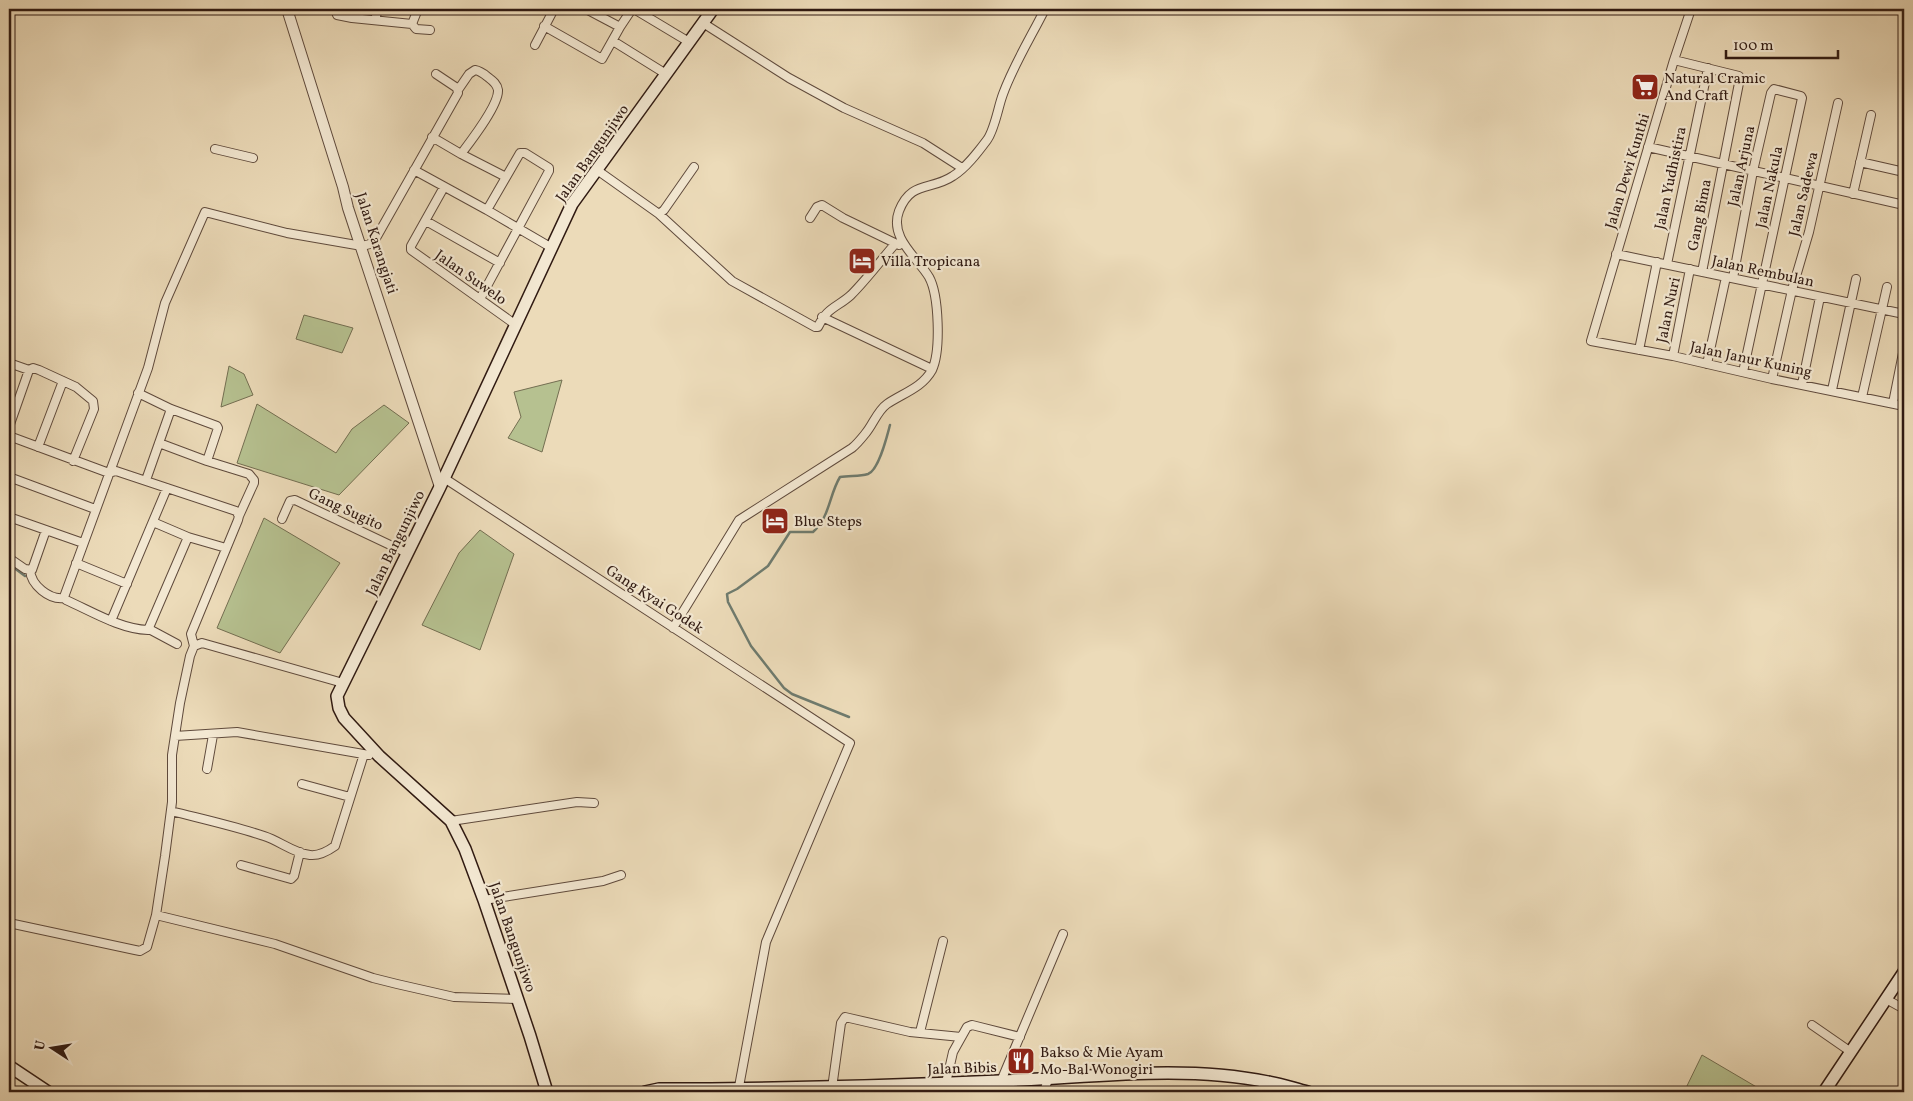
<svg xmlns="http://www.w3.org/2000/svg" width="1913" height="1101" font-family="Vollkorn,serif">
  <style>
    .green { fill: #b6c190; stroke: #736e51 }
    .lines { fill: none; stroke-linecap: round; stroke-linejoin: round }
    .stream { stroke: #6f7b6e; stroke-width: 2.5 }
    .minor-casing { stroke: #5f4a3c; stroke-width: 10 }
    .tertiary-casing { stroke: #5f4a3c; stroke-width: 12 }
    .secondary-casing { stroke: #301a12; stroke-width: 14 }
    .minor { stroke: #f3e8d2; stroke-width: 8 }
    .tertiary { stroke: #f3e8d2; stroke-width: 10 }
    .secondary { stroke: #f3e8d2; stroke-width: 11 }
    .labels { text-anchor: middle; stroke-width: 4.5; stroke-linejoin: round; paint-order: stroke }
    .poi-label { font-size: 15px; fill: #301a12; stroke: #f3e8d2; text-anchor: start }
    .street-label { font-size: 15px; fill: #301a12; stroke: #f3e8d2 }
  </style>
  <rect width="100%" height="100%" fill="#ecdbb9"/>
  <filter id="stains"><feTurbulence type="fractalNoise" baseFrequency=".004" numOctaves="4"/><feColorMatrix values="0 0 0 0 .2 0 0 0 0 .09 0 0 0 0 .02 0 0 0 .5 -.17"/></filter>
  <radialGradient id="worn" r=".72"><stop offset=".6" stop-color="#630" stop-opacity="0"/><stop offset="1" stop-color="#630" stop-opacity=".3"/></radialGradient>
  <path class="green" d="M304,315L353,328L342,353L296,339Z
    M229,366L244,374L253,395L221,407Z
    M562,380L542,452L508,438L521,417L514,392Z
    M257,404L336,453L352,429L384,405L409,423L339,495L237,463Z
    M264,518L340,563L280,653L217,628Z
    M480,530L514,554L480,650L422,625L459,553Z
    M1702,1055L1765,1092H1684Z"/>
  <g class="lines">
    <path class="stream" d="M9,564L25,576
      M849,717L792,694L784,688L751,646L728,602L727,594L737,589L768,566L790,532H813C830,517 829,495 840,477C849,475 859,477 868,474C879,470 887,436 890,425"/>
    <defs>
      <path id="minor" d="M335,9L337,15L352,18L412,24L416,29L430,30
        M505,9L509,10L510,9
        M634,9L689,42
        M1691,9L1674,60L1591,341L1673,356L1772,379L1904,406
        M375,20L378,9
        M703,23L789,78L844,108L923,143L962,168
        M412,24L418,9
        M544,26L602,59L620,27L586,9
        M620,27L632,9
        M613,41L666,74
        M535,45L554,9
        M1674,60L1739,76L1740,78L1702,272
        M432,137L461,154C470,142 499,105 498,90C497,84 493,81 489,78C484,74 481,71 475,70L469,74L458,90
        M1648,147L1904,205
        M215,149L253,158
        M461,154L506,177
        M1860,162L1904,172
        M414,170L487,210L552,248
        M597,170L659,214L664,210L694,167
        M444,187L411,246V250L516,325
        M1853,194L1871,115
        M659,214L732,281L815,327H818C826,308 838,307 851,295C867,279 881,260 895,244
        M810,218L817,207L822,205L843,218L899,245
        M426,221L500,263
        M1616,254L1904,314
        M1667,264L1708,68
        M1733,278L1753,171L1771,93L1774,89L1801,96L1802,98L1743,372
        M480,299L549,171V168L525,153H520L487,210
        M822,317L932,369
        M1639,350L1657,262
        M1673,356L1690,269
        M9,363L29,370L33,368L39,370L76,387L93,401L94,409L73,461
        M1707,364L1726,277
        M1772,379L1792,290L1809,232L1838,103
        M1802,384L1820,297
        M1832,390L1856,279
        M138,393L171,409L217,426L218,428L207,461
        M1862,397L1887,287
        M1893,403L1904,348
        M9,427L29,370
        M9,436L109,473L116,471L236,511L239,516L238,520L191,634L194,646
        M159,443L207,461L249,474L254,480V483L239,516
        M38,447L63,381
        M9,477L95,509
        M444,478L850,743L766,942L738,1092
        M146,480L171,409
        M9,517L83,543
        M282,519L290,501L295,500L407,553
        M153,522L188,537
        M226,548L188,537L148,630C120,629 91,611 66,600L64,597L148,368L165,303L205,212L287,233L362,246L370,244L376,238L458,93L457,88L436,74
        M9,558L25,569L32,570L46,530
        M76,563L127,584
        M30,570C31,585 49,600 64,598
        M111,621L167,488
        M673,628L739,520L852,448C857,444 861,439 865,434C873,425 877,411 887,404C903,393 922,388 932,370C941,351 939,295 929,277C917,257 889,238 899,211C911,180 931,191 953,176C966,168 978,152 987,140C995,129 998,107 1003,94C1014,64 1031,37 1045,9
        M149,629L177,644
        M175,736L237,732L369,755
        M207,769L213,735
        M302,784L350,797
        M171,811C202,819 234,826 264,836C280,841 293,853 310,855C319,856 328,851 335,846L364,754
        M451,821L577,802L594,803
        M241,865L291,879L294,876L300,852
        M484,900L603,881L621,875
        M156,915L275,944L373,978L397,984L454,997L518,999
        M9,923L135,950L140,951L147,947L156,915L165,856L172,802V755L180,703L190,656L194,646L202,643L343,683
        M1886,999L1904,1009
        M1812,1025L1851,1052
        M920,1032L943,941
        M1001,1081L1063,934
        M946,1083L953,1052L967,1027L972,1025L1020,1037
        M832,1088L841,1023L845,1017L910,1032L961,1037
        M1044,1092L1048,1079"/>
      <path id="tertiary" d="M287,9L343,187L348,208L440,487"/>
      <path id="secondary" d="M9,1066L48,1092
        M547,1092L530,1036L484,900L465,849L451,821L379,756L344,718L339,708L337,696L440,487L572,204L713,9
        M645,1092L659,1089C772,1089 886,1086 1000,1081C1088,1078 1180,1064 1268,1082C1282,1084 1295,1089 1308,1092
        M1824,1092L1904,972"/>
    </defs>
    <use href="#minor" class="minor-casing"/>
    <use href="#tertiary" class="tertiary-casing"/>
    <use href="#secondary" class="secondary-casing"/>
    <use href="#minor" class="minor"/>
    <use href="#tertiary" class="tertiary"/>
    <use href="#secondary" class="secondary"/>
  </g>
  <defs>
    <symbol id="supermarket-square" viewBox="-11 -11 22 22"><rect x="-9" y="-9" width="18" height="18" rx="4" fill="#8f2418" stroke="#f3e8d2"/><path d="M-6-5.5h2.5l.6 2H6L4.5 2H-2.5L-4.4-4H-6ZM-1.5 3.2a1.3 1.3 0 1 0 .1 0ZM3 3.2a1.3 1.3 0 1 0 .1 0Z" fill="#fff"/></symbol>
    <symbol id="hotel-square" viewBox="-11 -11 22 22"><rect x="-9" y="-9" width="18" height="18" rx="4" fill="#8f2418" stroke="#f3e8d2"/><path d="M-6-4.5h1.5V1H6V5H4.5V3h-9V5H-6ZM-4 0a1.8 1.8 0 1 1 3.6 0ZM.5 0V-2.5h3Q6-2.5 6 0Z" fill="#fff"/></symbol>
    <symbol id="restaurant-square" viewBox="-11 -11 22 22"><rect x="-9" y="-9" width="18" height="18" rx="4" fill="#8f2418" stroke="#f3e8d2"/><path d="M-5-6h1v4h1v-4h1v4h1v-4h1v5L-1.5 .5V6h-2V.5L-5-1ZM5-6V6H3V1.5H1.5Q1.5-4 5-6Z" fill="#fff"/></symbol>
  </defs>
  <g fill-rule="evenodd">
    <use href="#supermarket-square" x="1629" y="71" width="32" height="32"/>
    <use href="#hotel-square" x="846" y="245" width="32" height="32"/>
    <use href="#hotel-square" x="759" y="505" width="32" height="32"/>
    <use href="#restaurant-square" x="1005" y="1045" width="32" height="32"/>
  </g>
  <g class="labels">
    <g class="poi-label">
      <text x="1664" y="83">Natural Cramic<tspan x="1664" dy="17">And Craft</tspan></text>
      <text x="881" y="266">Villa Tropicana</text>
      <text x="794" y="526">Blue Steps</text>
      <text x="1040" y="1057">Bakso &amp; Mie Ayam<tspan x="1040" dy="17">Mo-Bal Wonogiri</tspan></text>
    </g>
    <g class="street-label">
      <text transform="translate(592 153) rotate(-55)" y="5">Jalan Bangunjiwo</text>
      <text transform="translate(1741 166) rotate(-78)" y="5">Jalan Arjuna</text>
      <text transform="translate(1627 171) rotate(-73)" y="5">Jalan Dewi Kunthi</text>
      <text transform="translate(1670 178) rotate(-78)" y="5">Jalan Yudhistira</text>
      <text transform="translate(1769 187) rotate(-78)" y="5">Jalan Nakula</text>
      <text transform="translate(1803 194) rotate(-77)" y="5">Jalan Sadewa</text>
      <text transform="translate(1699 215) rotate(-79)" y="5">Gang Bima</text>
      <text transform="translate(377 243) rotate(72)" y="5">Jalan Karangjati</text>
      <text transform="translate(1763 271) rotate(12)" y="5">Jalan Rembulan</text>
      <text transform="translate(471 277) rotate(35)" y="5">Jalan Suwelo</text>
      <text transform="translate(1668 310) rotate(-78)" y="5">Jalan Nuri</text>
      <text transform="translate(1751 359) rotate(12)" y="5">Jalan Janur Kuning</text>
      <text transform="translate(346 509) rotate(25)" y="5">Gang Sugito</text>
      <text transform="translate(395 543) rotate(-64)" y="5">Jalan Bangunjiwo</text>
      <text transform="translate(655 599) rotate(33)" y="5">Gang Kyai Godek</text>
      <text transform="translate(513 937) rotate(71)" y="5">Jalan Bangunjiwo</text>
      <text transform="translate(962 1068) rotate(-2)" y="5">Jalan Bibis</text>
    </g>
  </g>
  <rect width="1913" height="1101" fill="none" stroke="#ecdbb9" stroke-width="30"/>
  <rect x="10" y="10" width="1893" height="1081" fill="none" stroke="#301a12" stroke-width="2.5"/>
  <rect x="15" y="15" width="1883" height="1071" fill="none" stroke="#301a12"/>
  <g transform="translate(52 1048) rotate(282)" stroke="#f3e8d2" stroke-width="4" paint-order="stroke">
  <path d="M0-4L9 19L0 12L-9 19Z" fill="#301a12"/>
  <text y="-8" font-size="14" font-weight="bold" text-anchor="middle" fill="#301a12">U</text>
  </g>
  <path d="M1726 50v8h112v-8" fill="none" stroke="#301a12" stroke-width="2.5"/>
  <text x="1733" y="50" font-size="15" fill="#301a12" stroke="#f3e8d2" stroke-width="4" paint-order="stroke">100 m</text>
  <rect width="100%" height="100%" filter="url(#stains)"/>
  <rect width="100%" height="100%" fill="url(#worn)"/>
</svg>
